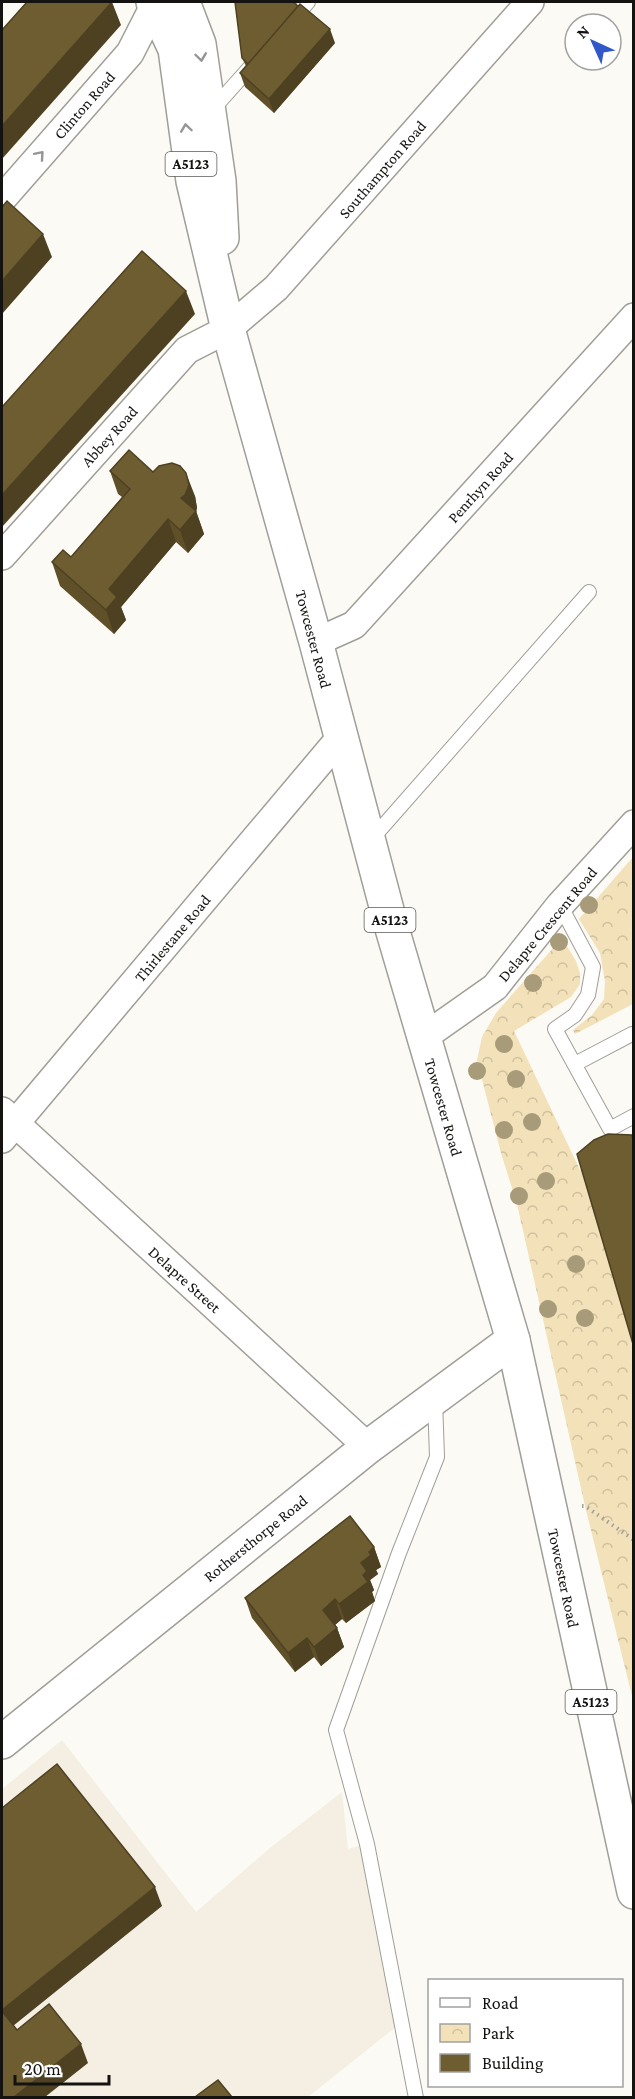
<svg xmlns="http://www.w3.org/2000/svg" width="635" height="2099" font-family="'Crimson Pro',serif">
  <style>
    .built { fill: #f4efe2 }
    .park { fill: url(#park-crowns) }
    .lines { fill: none; stroke-linecap: round; stroke-linejoin: round }
    .lane-casing { stroke: #a09e99; stroke-width: 16 }
    .street-casing { stroke: #a09e99; stroke-width: 30 }
    .secondary-casing { stroke: #a09e99; stroke-width: 36 }
    .primary-casing { stroke: #a09e99; stroke-width: 36 }
    .path { stroke: #a19f9b; stroke-width: 4; stroke-dasharray: 1.5 4.5; stroke-linecap: butt }
    .lane { stroke: #fff; stroke-width: 14 }
    .street { stroke: #fff; stroke-width: 27 }
    .secondary { stroke: #fff; stroke-width: 33 }
    .primary { stroke: #fff; stroke-width: 33 }
    .tree { fill: #a89b7a }
    .wall { fill: #5f502a }
    .shaded-wall { fill: #4d4122 }
    .building { fill: #6e5d31; stroke: #4d4122; stroke-width: 1.5 }
    .oneway { stroke: #959594 }
    .labels { text-anchor: middle; stroke-width: 6; stroke-linejoin: round; paint-order: stroke }
    .shield { fill: #fff; stroke: #5a5a58; stroke-width: 1.5 }
    .shield-label { font-size: 15px; font-weight: bold; fill: #141311 }
    .street-label { font-size: 16px; fill: #141311; stroke: #fff }
  </style>
  <defs>
    <pattern id="park-crowns" width="20" height="18" patternUnits="userSpaceOnUse" patternTransform="scale(1.5)"><rect width="20" height="18" fill="#f2e1b9"/><path d="M2 6a3 3 0 1 1 6 0M12 15a3 3 0 1 1 6 0" fill="none" stroke="#cfc09e"/></pattern>
  </defs>
  <rect width="100%" height="100%" fill="#fcfaf4"/>
  <path class="built" d="M62,1740L196,1912L270,1848L342,1792L348,1849L362,1845L397,2026L308,2097L2,2098V1789Z"/>
  <path class="park" d="M633,857V1004L575,1034L573,1030L592,1015L604,999L605,981L600,953L579,919Z
    M562,938L576,961L580,973V984L571,997L514,1031L580,1170L633,1143V1700L585,1506L517,1204L501,1153L477,1060L482,1037L496,1013Z"/>
  <g class="lines">
    <defs>
      <path id="lane" d="M292,20L308,2
        M212,110L253,64
        M370,841L589,592
        M560,905L593,967L588,995L575,1015L555,1029L610,1129L634,1116
        M575,1064L632,1034
        M416,2098L367,1844L336,1730L399,1553L437,1457L435,1399"/>
      <path id="street" d="M2,199L130,53L155,4
        M2,556L187,350L228,329L276,288L530,2
        M316,642L354,625L634,317
        M424,1037L495,987L560,905L634,824
        M2,1111L368,1447
        M2,1139L341,737"/>
      <path id="secondary" d="M2,1742L368,1447L513,1340"/>
      <path id="primary" d="M153,2L175,49L193,181L228,329L316,642L391,925L513,1340L634,1892
        M183,2L199,44L219,181L222,238"/>
    </defs>
    <use href="#lane" class="lane-casing"/>
    <use href="#street" class="street-casing"/>
    <use href="#secondary" class="secondary-casing"/>
    <use href="#primary" class="primary-casing"/>
    <path class="path" d="M582,1506H585L634,1540"/>
    <use href="#lane" class="lane"/>
    <use href="#street" class="street"/>
    <use href="#secondary" class="secondary"/>
    <use href="#primary" class="primary"/>
  </g>
  <g class="tree">
    <circle cx="589" cy="905" r="9"/>
    <circle cx="559" cy="942" r="9"/>
    <circle cx="533" cy="983" r="9"/>
    <circle cx="504" cy="1044" r="9"/>
    <circle cx="477" cy="1071" r="9"/>
    <circle cx="516" cy="1079" r="9"/>
    <circle cx="532" cy="1122" r="9"/>
    <circle cx="504" cy="1130" r="9"/>
    <circle cx="546" cy="1181" r="9"/>
    <circle cx="519" cy="1196" r="9"/>
    <circle cx="576" cy="1264" r="9"/>
    <circle cx="548" cy="1309" r="9"/>
    <circle cx="585" cy="1318" r="9"/>
  </g>
  <path class="wall" d="M335,43L274,113L245,87L240,73L246,66L242,58Z
    M110,471L153,472L195,496L197,508L196,511L204,534L188,553L176,542L121,607L126,620L114,634L60,586L52,562L71,557L122,497L118,494Z
    M374,1547L381,1567L376,1570L378,1574L370,1580L374,1590L372,1592L375,1601L346,1623L342,1619L335,1625L337,1628L344,1647L321,1666L314,1657L295,1672L252,1618L245,1598Z"/>
  <path class="shaded-wall" d="M112,2L121,25L2,159V126Z
    M330,29L335,43L274,113L269,99Z
    M43,234L52,257L2,314V281Z
    M186,291L195,314L2,527V495Z
    M186,473L195,496L197,508L196,511L204,534L188,553L180,530L181,498Z
    M168,519L176,542L121,607L126,620L114,634L106,610L109,589Z
    M374,1547L381,1567L376,1570L378,1574L370,1580L374,1590L372,1592L375,1601L346,1623L339,1604L363,1575L361,1563L369,1552Z
    M335,1599L342,1619L330,1629L323,1610Z
    M337,1628L344,1647L321,1666L314,1647Z
    M307,1638L314,1657L295,1672L288,1653Z
    M155,1887L162,1906L8,2030L2,2012V2010Z
    M81,2044L88,2063L45,2097H14Z"/>
  <path class="building" d="M27,2H112L2,126V30Z
    M235,2H293L298,6L248,64L242,58Z
    M300,4L330,29L269,99L240,73Z
    M7,201L43,234L2,281V207Z
    M142,251L186,291L2,495V407Z
    M129,450L153,472L159,466L172,463L180,466L186,473L189,485L185,495L181,498L196,511L180,530L168,519L109,589L117,597L106,610L52,562L63,550L71,557L130,489L110,471Z
    M608,1134L632,1135L633,1140V1344L577,1154L594,1140Z
    M350,1516L374,1547L369,1552L371,1555L361,1563L367,1571L363,1575L368,1582L339,1604L335,1599L323,1610L337,1628L314,1647L307,1638L288,1653L245,1598Z
    M57,1764L155,1887L2,2010V1808Z
    M49,2004L81,2044L14,2097H2V2011L17,2030Z
    M218,2080L232,2097H195Z"/>
  <defs><path id="oneway-chevron" d="M-2-3.5L2.5 0L-2 3.5" fill="none" stroke-width="1.6" stroke-linecap="round" stroke-linejoin="round" transform="scale(1.5)"/></defs>
  <g class="oneway">
    <use href="#oneway-chevron" transform="translate(201 57) rotate(82)"/>
    <use href="#oneway-chevron" transform="translate(186 128) rotate(-98)"/>
    <use href="#oneway-chevron" transform="translate(40 155) rotate(-49)"/>
  </g>
  <g class="labels">
    <g class="shield">
      <rect x="165.5" y="152" width="51" height="24" rx="4.5"/>
      <rect x="364.5" y="908" width="51" height="24" rx="4.5"/>
      <rect x="565.5" y="1690" width="51" height="24" rx="4.5"/>
    </g>
    <g class="shield-label">
      <text x="191" y="169">A5123</text>
      <text x="390" y="925">A5123</text>
      <text x="591" y="1707">A5123</text>
    </g>
    <g class="street-label">
      <text transform="translate(84 105) rotate(-49)" y="6">Clinton Road</text>
      <text transform="translate(382 169) rotate(-49)" y="6">Southampton Road</text>
      <text transform="translate(109 436) rotate(-48)" y="6">Abbey Road</text>
      <text transform="translate(480 487) rotate(-48)" y="6">Penrhyn Road</text>
      <text transform="translate(314 639) rotate(75)" y="6">Towcester Road</text>
      <text transform="translate(547 924) rotate(-50)" y="6">Delapre Crescent Road</text>
      <text transform="translate(172 938) rotate(-50)" y="6">Thirlestane Road</text>
      <text transform="translate(444 1107) rotate(74)" y="6">Towcester Road</text>
      <text transform="translate(185 1279) rotate(42)" y="6">Delapre Street</text>
      <text transform="translate(255 1538) rotate(-39)" y="6">Rothersthorpe Road</text>
      <text transform="translate(564 1578) rotate(78)" y="6">Towcester Road</text>
    </g>
  </g>
  <rect width="635" height="2099" fill="none" stroke="#141311" stroke-width="6"/>
  <rect x="428" y="1979" width="195" height="108" fill="#ffffff" stroke="#a1a1a0" stroke-width="1.5"/>
  <rect x="440" y="1998" width="30" height="9" fill="#ffffff" stroke="#a1a1a0" stroke-width="1.5"/>
  <text x="482" y="2009" font-size="18" fill="#141311">Road</text>
  <rect x="440" y="2024" width="30" height="18" fill="url(#park-crowns)" stroke="#a1a1a0" stroke-width="1.5"/>
  <text x="482" y="2039" font-size="18" fill="#141311">Park</text>
  <rect x="440" y="2054" width="30" height="18" fill="#6e5d31" stroke="#a1a1a0" stroke-width="1.5"/>
  <text x="482" y="2069" font-size="18" fill="#141311">Building</text>
  <g transform="translate(593 42) rotate(315)"><circle r="28" fill="#ffffff" stroke="#a1a1a0" stroke-width="1.5"/>
  <path d="M0-4.5L10 22L0 15L-10 22Z" fill="#3158c8"/>
  <text y="-9" font-size="16" font-weight="bold" text-anchor="middle" fill="#141311">N</text>
  </g>
  <path d="M15 2075v9h94v-9" fill="none" stroke="#141311" stroke-width="3"/>
  <text x="24" y="2075" font-size="18" fill="#141311" stroke="#ffffff" stroke-width="4.5" paint-order="stroke">20 m</text>
</svg>
